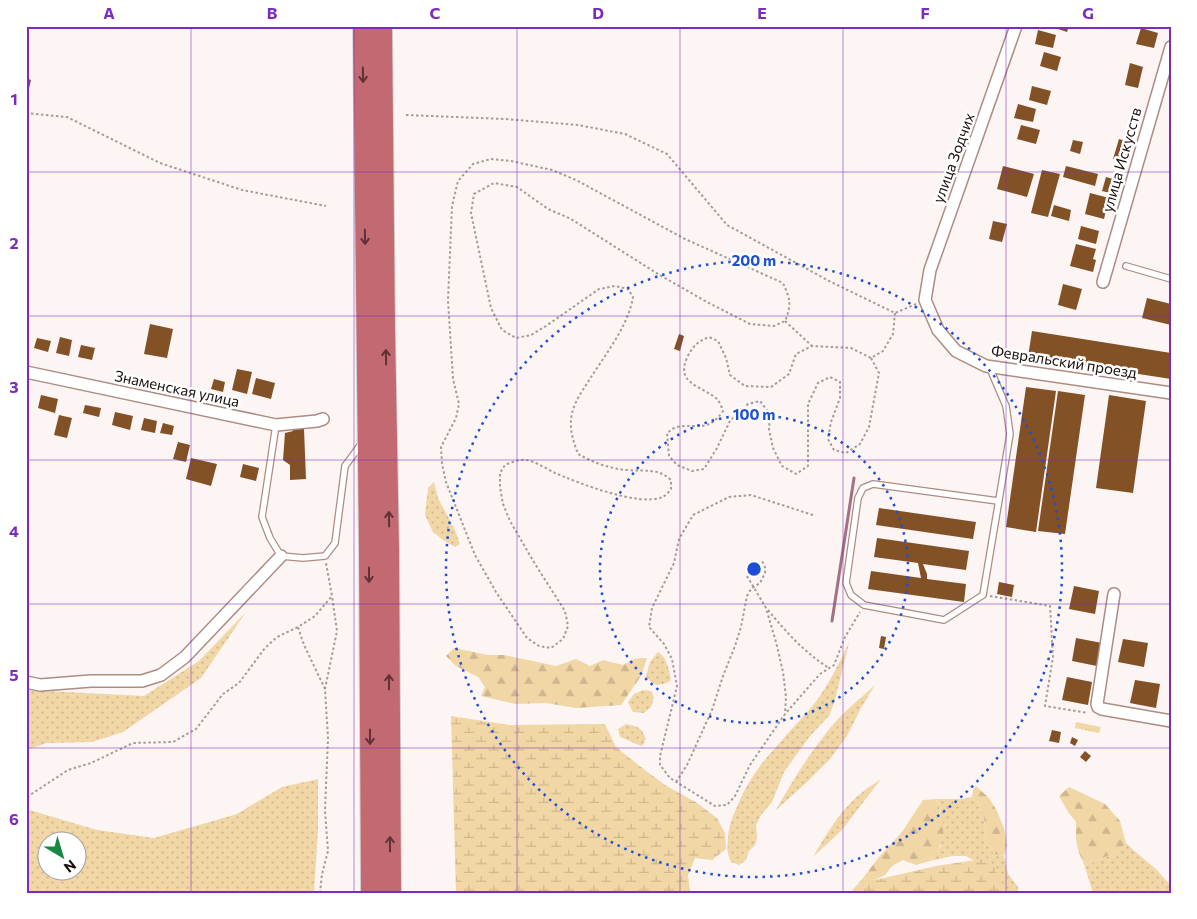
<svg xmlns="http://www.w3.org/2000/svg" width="1197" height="919" font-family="Commissioner,sans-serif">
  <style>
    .grass { fill: url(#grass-dots); fill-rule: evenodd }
    .forest { fill: url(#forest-firs) }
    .wetland { fill: url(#wetland-marsh) }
    .park { fill: url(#park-tufts) }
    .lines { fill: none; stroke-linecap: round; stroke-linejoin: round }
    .stream { stroke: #a37084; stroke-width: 3 }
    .building { fill: #835126 }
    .lane-casing { stroke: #ac8c83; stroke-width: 8 }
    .street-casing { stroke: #ac8c83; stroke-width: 14 }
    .highway-casing { stroke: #d6d4d3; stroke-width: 22 }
    .path { stroke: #a59b99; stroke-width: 2; stroke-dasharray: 2.5 2.5; stroke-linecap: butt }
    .lane { stroke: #fff; stroke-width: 5.5 }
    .street { stroke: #fff; stroke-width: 11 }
    .highway { stroke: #c26972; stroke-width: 20 }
    .oneway { stroke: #5e3335 }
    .grid { fill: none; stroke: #7b2cbf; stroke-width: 1; stroke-opacity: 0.55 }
    .ring { fill: none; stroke: #1d4ed8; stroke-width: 2.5; stroke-dasharray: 2.5 5 }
    .labels { text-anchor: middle; stroke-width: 5; stroke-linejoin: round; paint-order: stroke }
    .street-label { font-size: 15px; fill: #1b0f0c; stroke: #fff }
    .centre { fill: #1d4ed8; stroke: #fff; stroke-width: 2.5 }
    .ring-label { font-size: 15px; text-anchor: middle; font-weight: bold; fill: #1d4ed8; stroke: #fff; stroke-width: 5; stroke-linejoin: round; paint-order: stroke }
    .neatline { fill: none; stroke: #7b2cbf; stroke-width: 2 }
    .grid-label { font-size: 16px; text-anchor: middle; font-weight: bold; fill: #7b2cbf }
  </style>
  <defs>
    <pattern id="grass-dots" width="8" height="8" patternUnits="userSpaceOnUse" patternTransform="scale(1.25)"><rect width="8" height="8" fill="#f1d6a6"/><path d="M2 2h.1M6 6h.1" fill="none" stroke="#ceb68e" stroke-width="1.8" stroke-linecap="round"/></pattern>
    <pattern id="forest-firs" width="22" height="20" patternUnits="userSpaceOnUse" patternTransform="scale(1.25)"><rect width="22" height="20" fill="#f1d6a6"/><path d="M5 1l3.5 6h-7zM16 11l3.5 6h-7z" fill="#ceb68e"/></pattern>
    <pattern id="wetland-marsh" width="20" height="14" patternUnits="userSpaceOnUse" patternTransform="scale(1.25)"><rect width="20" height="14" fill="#f1d6a6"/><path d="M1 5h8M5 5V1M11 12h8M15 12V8" fill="none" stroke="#ceb68e"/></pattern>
    <pattern id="park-tufts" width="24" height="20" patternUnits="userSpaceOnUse" patternTransform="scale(1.25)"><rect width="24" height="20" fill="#f1d6a6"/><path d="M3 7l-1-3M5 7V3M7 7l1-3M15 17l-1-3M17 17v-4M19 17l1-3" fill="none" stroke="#ceb68e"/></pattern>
  </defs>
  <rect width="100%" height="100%" fill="#fdf5f3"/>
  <path class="grass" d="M434,482L438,498L455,530L460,544L455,547L443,540L433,532L425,515L428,488Z
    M246,612L201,678L123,732L92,742L47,743L26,750V690L144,696L199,661Z
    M849,643L835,700L829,716L810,736L784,772L772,802L761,815L756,825L757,837L755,845L749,851L746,860L739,865L731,862C727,853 727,849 728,840C728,828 732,818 737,807C746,784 760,764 777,746C789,731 803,718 815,703C829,684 839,663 849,643Z
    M658,652C667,657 669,670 671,680L667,683L657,685L650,681L646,676L650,662Z
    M875,685L861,708L847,736L830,759L806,783L776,810C792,781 810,753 831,727C843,712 861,698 875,685Z
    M643,690L651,691L654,697L651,707L644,713L633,712L628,702L634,694Z
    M626,724C639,727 641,727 646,739L642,746C634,744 628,739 620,737L618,729Z
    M318,779V830L314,893H26V809L97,830L154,838L237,814L282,787ZM48,842H78V872H48Z
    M881,779L842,830L813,857C827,833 842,807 865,790C870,786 876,783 881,779Z
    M972,797L978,803L984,817L986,843L994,854L1004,856L1008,874L1018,887V893H998L984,866L966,856H952L930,861L941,846V811L936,799H962Z
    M1126,843C1136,853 1147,861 1157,870C1162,875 1165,881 1171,884V893H1093L1083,861L1091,863L1119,851Z"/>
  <path class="forest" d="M454,648L488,655H504L556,666L576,659L590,666L603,660L623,665L634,659L647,658L641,676L621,705L576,708L546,703L515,704L481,696L485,687L478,677L456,666L446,656Z
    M976,786L989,798L997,811L1004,828L1007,845L1004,856L994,854L986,843L984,817L978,803L972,797L973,790Z
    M1069,787L1105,804L1120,821L1126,843L1119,851L1091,863L1083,861C1075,847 1076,837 1076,822L1068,812L1059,796Z
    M936,799C942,813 947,833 939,848C937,852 933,857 930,861L916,865L903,860L892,866L885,875L875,880L863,878L879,857L902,832L923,800Z"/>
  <path class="wetland" d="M451,716L509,725L605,724L616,747L637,764L665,785L697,803L717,818L725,833L726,849L712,860L695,858L688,875L690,893H456Z
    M989,858L1007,893H850L863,878L875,880L936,866Z"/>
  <path class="park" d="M1076,722L1101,727L1099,733L1075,728Z"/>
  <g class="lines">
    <path class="stream" d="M832,621L854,478"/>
  </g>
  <path class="building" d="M1049,26H1069L1067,32Z
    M1141,28L1158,33L1154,48L1136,44Z
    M1038,30L1056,35L1053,48L1035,44Z
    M1044,52L1061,57L1057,71L1040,66Z
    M1130,63L1143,67L1138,88L1125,85Z
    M26,78L31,80L27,97H26Z
    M1032,86L1051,91L1047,105L1029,100Z
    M1018,104L1036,109L1033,122L1014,118Z
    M1021,125L1040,130L1036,144L1017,139Z
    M1119,139L1132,143L1127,163L1113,159Z
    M1073,140L1083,142L1080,154L1070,151Z
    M1003,166L1034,174L1027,197L997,189Z
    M1066,166L1098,174L1095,186L1063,177Z
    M1042,170L1060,174L1048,217L1031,213Z
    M1106,177L1123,182L1119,195L1102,191Z
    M1090,193L1109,198L1104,219L1085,214Z
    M1054,205L1071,210L1069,221L1051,216Z
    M993,221L1007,224L1002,242L989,239Z
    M1081,226L1099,231L1096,244L1078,239Z
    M1076,244L1096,249L1093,259L1096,260L1093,272L1070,266Z
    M1063,284L1082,289L1076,310L1058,305Z
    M1147,298L1171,304V325L1142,318Z
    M150,324L173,329L167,358L144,354Z
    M1032,331L1171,353V379L1028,357Z
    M679,334L684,336L680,351L674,349Z
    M60,337L72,340L69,356L56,353Z
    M37,338L51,341L48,352L34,348Z
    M81,345L95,348L92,360L78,357Z
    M237,369L252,372L247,394L232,390Z
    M256,378L275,383L271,399L252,394Z
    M214,379L225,382L223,392L211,389Z
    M1026,387L1056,391L1036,532L1006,527Z
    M1058,391L1085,395L1065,534L1038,531Z
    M41,395L58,399L55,413L38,408Z
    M1109,395L1146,401L1133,493L1096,488Z
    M85,405L101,408L99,417L83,413Z
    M115,412L133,416L130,430L112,425Z
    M59,415L72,418L67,438L54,435Z
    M144,418L157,421L155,433L141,430Z
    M163,423L174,426L172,435L160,433Z
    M292,429H304L306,479L290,480V465L283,460L285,433L293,431Z
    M178,442L190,445L186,462L173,459Z
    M191,458L217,464L211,486L186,479Z
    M243,464L259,468L256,481L240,477Z
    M879,508L976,522L973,539L876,525Z
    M877,538L969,551L966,570L923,564L927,574V579L966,584L964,602L868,589L871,571L921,578L918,563L874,557Z
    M999,582L1014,585L1012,597L997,594Z
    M1074,586L1099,591L1095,614L1069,609Z
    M881,636L886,637L884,649L879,648Z
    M1076,638L1102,643L1097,666L1072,661Z
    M1123,639L1148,643L1144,667L1118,662Z
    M1067,677L1092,682L1088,705L1062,700Z
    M1135,680L1160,684L1156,708L1130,703Z
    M1052,730L1061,732L1059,743L1049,741Z
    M1072,737L1078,740L1075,746L1070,743Z
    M1085,751L1091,756L1086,762L1080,757Z"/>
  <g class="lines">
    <defs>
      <path id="lane" d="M1126,266L1171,279
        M988,368L991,371L1006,406L1010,434L983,595L944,620L864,605L851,595L846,583L858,498L863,488L873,484L998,501
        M276,425L262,517L270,538L281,556L303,558L325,556L335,543L345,466L362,443"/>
      <path id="street" d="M1016,26L930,270L925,300L938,330L956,351L986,366L1171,393
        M1103,282L1171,47
        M26,372L276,425L317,421L323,419
        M1114,594L1097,704L1098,707L1102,709L1171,721
        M26,682L40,685L91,681H142L161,675L185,657L281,556"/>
      <path id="highway" d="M363,26L369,548L371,893
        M382,26L385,329L389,550L391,893"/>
    </defs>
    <use href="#lane" class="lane-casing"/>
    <use href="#street" class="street-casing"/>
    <use href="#highway" class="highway-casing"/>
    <path class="path" d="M26,27L28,26
      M26,113L67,117L160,163L242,190L326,206
      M406,115L505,119L578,125L625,134L667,154L727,225L829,281L895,313L916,304
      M491,159L511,161L552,170L576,180L685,239L783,283C790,299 792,304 785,321L774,326L750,324L705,301L658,274L571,219L548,209L517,187L494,183L474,194L471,213L491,308L502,330L516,338L531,335L546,326L599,289L615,286L628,289L633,297C628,327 604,356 588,382C580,394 572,406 571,420C570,432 574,443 578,454C592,462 610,469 627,470C644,472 657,467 671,480V489C669,492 666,495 663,497C638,507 579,483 555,473C547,469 536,462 527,460C519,459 512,462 505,465L500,473V487L503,504L510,521L535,564L565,611L568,626L563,639L551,648L539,646L527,638L496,592L475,555L446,482L442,464L441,447L456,418L459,404L453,379L448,300L452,206L458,181L473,164Z
      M785,321L812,346
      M871,358L879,373L869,427L860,444L846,453L834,450L828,439L831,422L840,398V382L830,377L818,383L808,404V466L796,474L782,466L773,448L769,430L770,414L760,401L748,404L730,421L717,448L704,469L692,471L677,465L669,456L667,433C670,431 673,428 677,427C698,423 708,433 723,411C722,408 720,403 718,400C704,386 675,385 687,358C692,347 698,341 709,337L718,341L726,358L730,375L745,386L771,387L789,374L796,354L812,346L851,348L871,358L883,351L893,334L895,313
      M813,515L751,495L729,497L693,515L679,539L674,563L652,608L649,627L664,644L672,659L677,686L660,756V765L670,778L715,806L727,805L735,796L750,765L785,714L820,674L834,665L845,637L860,612
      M747,576L766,608L776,642L783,672L786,697L785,713
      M990,596L1050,606L1053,657L1045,706L1088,713
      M768,610C786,632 805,653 829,668
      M325,689L304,645L298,627L315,616L332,596L326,563
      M676,782L687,765L712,710L723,676L735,646L741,627L747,596L751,589L760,583L765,573V567L762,561
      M27,797L68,770L91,763L133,743L173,742L196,729L223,694L239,683L265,648L277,637L298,627
      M320,893L322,874L328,851L325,811L328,738L325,689L337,631L332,596"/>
    <use href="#lane" class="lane"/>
    <use href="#street" class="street"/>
    <use href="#highway" class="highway"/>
  </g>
  <defs><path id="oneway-shaft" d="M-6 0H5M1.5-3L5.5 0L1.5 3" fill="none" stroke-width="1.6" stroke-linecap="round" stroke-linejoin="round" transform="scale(1.25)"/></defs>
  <g class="oneway">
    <use href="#oneway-shaft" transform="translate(363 75) rotate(89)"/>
    <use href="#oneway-shaft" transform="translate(365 237) rotate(89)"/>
    <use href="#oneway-shaft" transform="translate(386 357) rotate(-91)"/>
    <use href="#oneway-shaft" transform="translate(389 519) rotate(-91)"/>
    <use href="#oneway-shaft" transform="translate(369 575) rotate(90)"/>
    <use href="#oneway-shaft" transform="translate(389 682) rotate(-90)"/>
    <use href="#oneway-shaft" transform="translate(370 737) rotate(90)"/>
    <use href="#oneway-shaft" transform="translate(390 844) rotate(-90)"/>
  </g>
  <path class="grid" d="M191,26V893M354,26V893M517,26V893M680,26V893M843,26V893M1006,26V893M26,172H1171M26,316H1171M26,460H1171M26,604H1171M26,748H1171"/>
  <g class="ring">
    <circle cx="754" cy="569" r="154"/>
    <circle cx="754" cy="569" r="308"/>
  </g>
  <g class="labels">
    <g class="street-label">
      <text transform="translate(954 158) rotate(-70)" y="5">улица Зодчих</text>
      <text transform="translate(1122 160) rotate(-74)" y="5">улица Искусств</text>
      <text transform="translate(1064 362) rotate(9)" y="5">Февральский проезд</text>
      <text transform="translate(177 389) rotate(12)" y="5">Знаменская улица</text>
    </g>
  </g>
  <circle cx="754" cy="569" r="8" class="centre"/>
  <g class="ring-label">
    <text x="754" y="266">200 m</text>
    <text x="754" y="420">100 m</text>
  </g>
  <rect width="1197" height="919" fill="none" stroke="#ffffff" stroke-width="55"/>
  <g transform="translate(62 856) rotate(142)"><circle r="24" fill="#ffffff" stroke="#a49f9e"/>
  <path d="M0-4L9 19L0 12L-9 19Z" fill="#158942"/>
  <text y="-8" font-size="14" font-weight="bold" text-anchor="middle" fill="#1b0f0c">N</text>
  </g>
  <rect x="28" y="28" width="1142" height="864" class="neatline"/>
  <g class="grid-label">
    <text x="109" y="19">A</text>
    <text x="272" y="19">B</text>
    <text x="435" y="19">C</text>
    <text x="598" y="19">D</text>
    <text x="762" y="19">E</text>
    <text x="925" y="19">F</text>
    <text x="1088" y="19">G</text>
    <text x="14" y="105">1</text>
    <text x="14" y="249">2</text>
    <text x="14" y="393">3</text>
    <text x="14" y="537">4</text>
    <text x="14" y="681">5</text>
    <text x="14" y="825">6</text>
  </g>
</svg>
